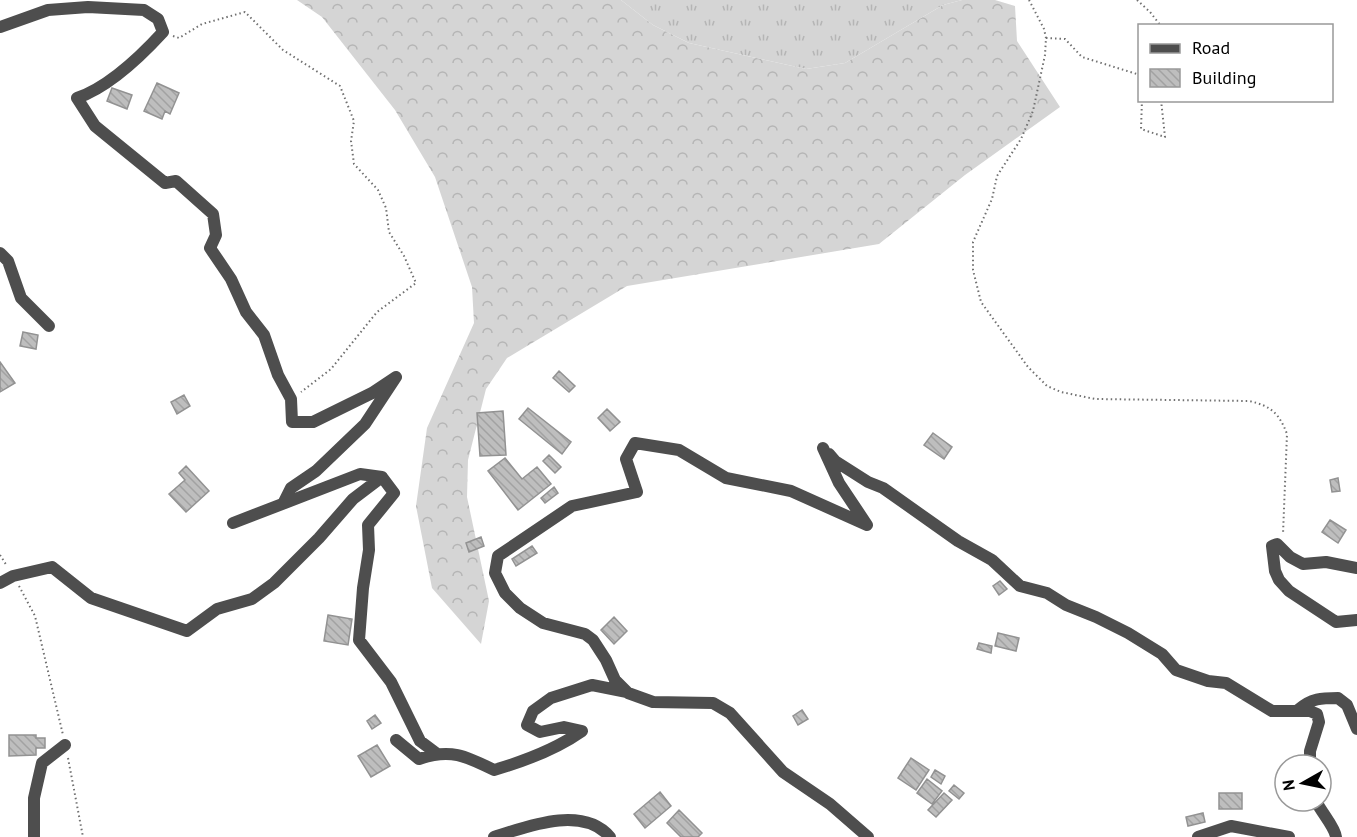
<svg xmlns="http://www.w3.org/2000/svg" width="1357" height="837" font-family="'PT Sans',sans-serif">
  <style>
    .grass { fill: url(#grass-tufts) }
    .forest { fill: url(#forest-crowns) }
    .building { fill: url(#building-back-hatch); stroke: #929292; stroke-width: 1.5 }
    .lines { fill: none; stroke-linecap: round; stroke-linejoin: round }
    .path { stroke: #707070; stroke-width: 2; stroke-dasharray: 1.5 3; stroke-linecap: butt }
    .minor { stroke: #4e4e4e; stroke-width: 12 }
  </style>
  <defs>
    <pattern id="grass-tufts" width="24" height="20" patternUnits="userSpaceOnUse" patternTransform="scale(1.5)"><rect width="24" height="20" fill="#d5d5d5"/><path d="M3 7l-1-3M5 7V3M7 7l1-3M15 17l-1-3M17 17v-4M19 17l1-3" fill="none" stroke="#b5b5b5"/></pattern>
    <pattern id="forest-crowns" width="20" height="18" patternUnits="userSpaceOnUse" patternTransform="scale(1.5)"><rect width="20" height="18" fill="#d5d5d5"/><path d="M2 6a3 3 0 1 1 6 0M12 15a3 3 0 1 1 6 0" fill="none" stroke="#b5b5b5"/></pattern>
    <pattern id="building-back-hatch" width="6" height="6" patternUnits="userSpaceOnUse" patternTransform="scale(1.5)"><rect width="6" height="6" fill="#bebebe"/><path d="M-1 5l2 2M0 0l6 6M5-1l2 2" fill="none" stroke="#a2a2a2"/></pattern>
  </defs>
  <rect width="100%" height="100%" fill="#fff"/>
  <path class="grass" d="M621,0H962L943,5L845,63L806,69L689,43L653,25Z"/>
  <path class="forest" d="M297,0H621L653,25L689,43L806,69L845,63L943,5L962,0H995L1015,6L1017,41L1060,107L965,175L879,244L627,286L507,358L486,389L468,460L467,497L489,601L481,644L432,588L416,506L427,428L474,323L472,287L435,177L395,110L322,17Z"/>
  <path class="building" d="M157,83L179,93L170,114L165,111L162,119L144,111Z
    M112,88L132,95L127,109L107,101Z
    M23,332L38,335L36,349L20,346Z
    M0,362L15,383L0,392Z
    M559,371L575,386L569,392L553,378Z
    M184,395L190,406L177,414L171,402Z
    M528,408L571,442L562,454L519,419Z
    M607,409L620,422L610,431L598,418Z
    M503,411L506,455L480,456L477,413Z
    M933,433L952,447L944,459L924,445Z
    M549,455L561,467L555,473L543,461Z
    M505,458L522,479L537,467L551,484L518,510L488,471Z
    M186,466L209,491L186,512L169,494L185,480L179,473Z
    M1338,478L1340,491L1332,492L1330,480Z
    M554,487L558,493L545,503L541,498Z
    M1330,520L1346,530L1338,543L1322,532Z
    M481,537L484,546L469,552L466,543Z
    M532,546L537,553L516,566L512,559Z
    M1000,581L1007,589L999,595L993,586Z
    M328,615L352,619L348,645L324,641Z
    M614,617L627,631L614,644L601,630Z
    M998,633L1019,638L1016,651L995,646Z
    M979,643L992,646L991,653L977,649Z
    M802,710L808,719L798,725L793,716Z
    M375,715L381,723L372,729L367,721Z
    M9,735H36V738H45V748H36V755L9,756Z
    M377,745L390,766L371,777L358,756Z
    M911,758L929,770L916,790L898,778Z
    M935,770L945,776L941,784L931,777Z
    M927,779L942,791L932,804L917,793Z
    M954,785L964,793L959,799L949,791Z
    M660,792L671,806L645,828L634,814Z
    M944,793L952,800L936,817L928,810Z
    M1219,793H1242V809H1219Z
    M679,810L702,833L698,837H681L667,823Z
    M1203,813L1205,822L1188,826L1186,817Z"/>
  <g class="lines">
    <path class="path" d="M1029,0L1044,29L1046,38L1045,55L1033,111L1021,139L997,176L992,199L973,242V270L981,302L1028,367L1047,386L1061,392L1095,399L1249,401C1271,406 1279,413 1287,434L1283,534
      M1137,0L1150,12L1161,26
      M173,36L179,38L202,24L245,12L283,50L340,86L354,121L351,141L354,164L378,190L386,208L389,232L404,256L416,283L377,312L331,369L301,392
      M1046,38L1065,39L1082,57L1140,75
      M1142,100L1141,129L1165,137L1161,100
      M0,555L7,566
      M19,586L35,616L63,735
      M68,758L83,837"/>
    <path class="minor" d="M0,27L48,10L88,7L144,10L158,19L163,32C141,56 109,87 77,98L95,126L165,183L176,181L213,214L216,235L210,248L231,279L246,312L264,335L278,375L291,399L292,422H313L372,393L396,377L365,424L316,471L291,488L284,502
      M0,253L8,261L21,298L49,326
      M823,448L839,483L867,525L791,491L726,478L679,450L635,443L626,459L637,492L572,506L498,556L495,573L505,593L520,608L543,623L585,634L593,640L606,660L615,680L628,693L653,702L713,703L730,713L783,772L830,804L868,837
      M829,454L835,461L868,482L883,488L958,541L992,560L1020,586L1047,593L1066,605L1096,617L1128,633L1162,654L1176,670L1208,681L1226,683L1272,711H1310L1317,714L1319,722L1310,751V765
      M233,523L360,474L382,477L394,493L368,525L369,550L363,588L359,640L391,682L420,741L436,753
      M1357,568L1326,562L1303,564L1290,557L1277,544L1272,546L1275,571L1279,580L1289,591L1336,622L1357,620
      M0,583L13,576L52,567L91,598L187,631L217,609L252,599L274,583L319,538L353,499L382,477
      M1298,710C1311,698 1322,698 1338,698L1347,705L1357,729
      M396,740L419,759C450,748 466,756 494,770C525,761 555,750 582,731L564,727L540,732L527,725L533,711L551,698L592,685L627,692
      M1316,801C1321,812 1335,827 1336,837
      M34,837V798L42,763L65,745
      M494,837C528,826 583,805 610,837
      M1198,837L1231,826L1289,837"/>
  </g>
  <rect x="1138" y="24" width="195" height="78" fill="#ffffff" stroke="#999999" stroke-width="1.5"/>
  <rect x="1150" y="44" width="30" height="9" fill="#4e4e4e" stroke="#999999" stroke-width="1.5"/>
  <text x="1192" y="54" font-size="18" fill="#000000">Road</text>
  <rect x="1150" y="69" width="30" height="18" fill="url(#building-back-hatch)" stroke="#999999" stroke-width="1.5"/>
  <text x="1192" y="84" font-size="18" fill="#000000">Building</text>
  <g transform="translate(1303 783) rotate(261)"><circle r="28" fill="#ffffff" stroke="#999999" stroke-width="1.5"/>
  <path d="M0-4.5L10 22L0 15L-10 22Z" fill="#000000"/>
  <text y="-9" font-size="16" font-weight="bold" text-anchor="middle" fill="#000000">N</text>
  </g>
</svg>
